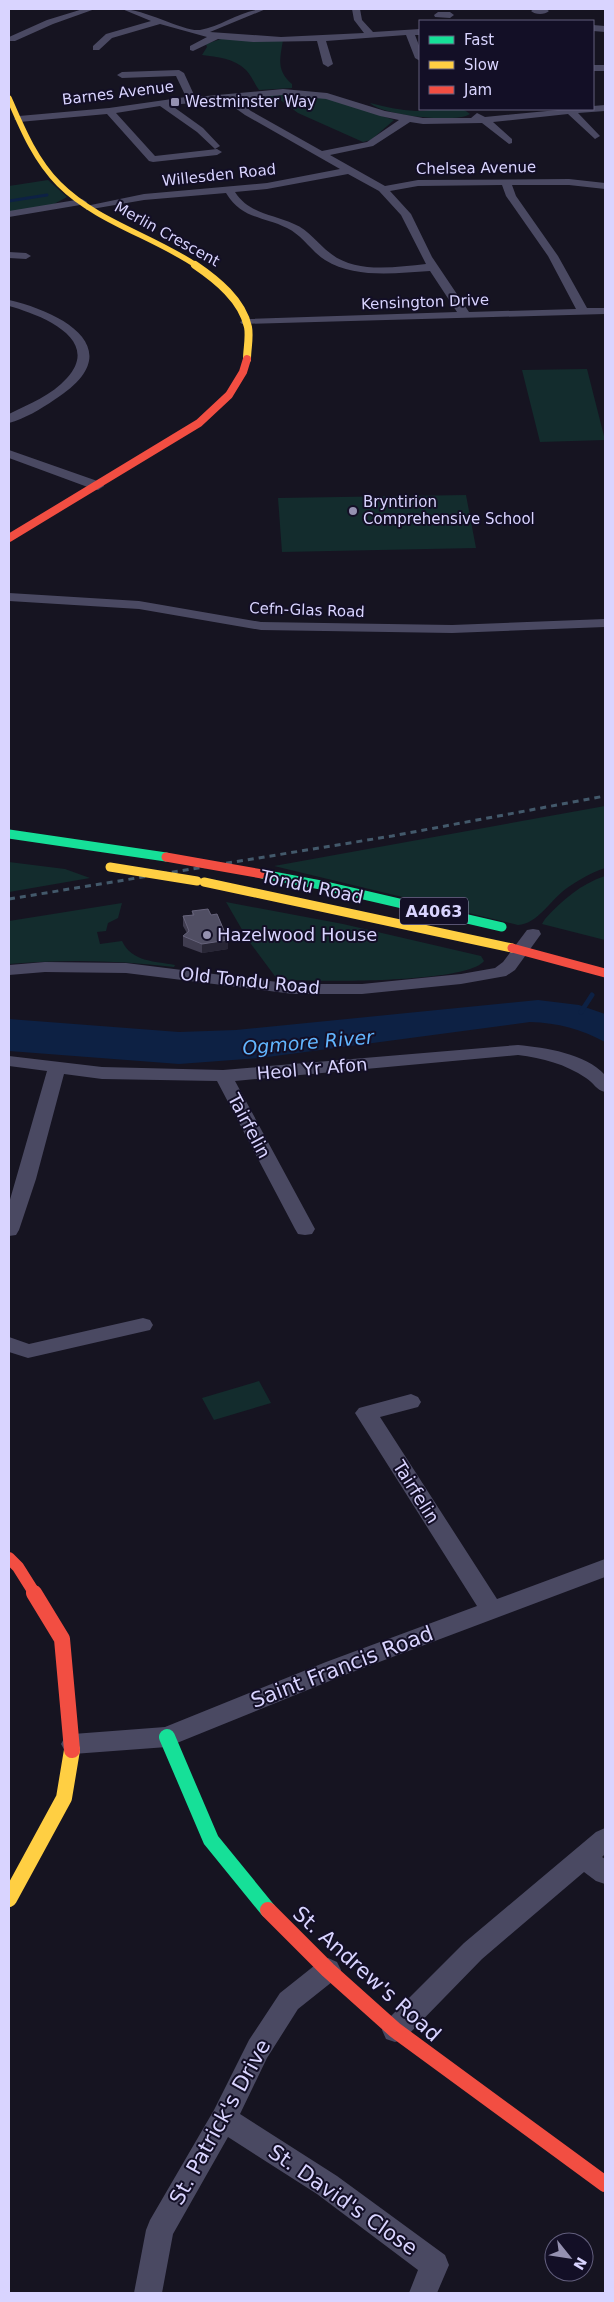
<svg xmlns="http://www.w3.org/2000/svg" width="614" height="2302" font-family="'DejaVu Sans',sans-serif">
  <style>
    .green { fill: #132c2d }
    .water { fill: #0d2144 }
    .lines { fill: none; stroke-linecap: round; stroke-linejoin: round }
    .stream-far1 { stroke: #0d2144; stroke-width: 3 }
    .stream { stroke: #0d2144; stroke-width: 5 }
    .street { fill: #4a4962; fill-rule: evenodd }
    .fast-far1 { stroke: #16e098; stroke-width: 9 }
    .fast { stroke: #16e098; stroke-width: 16 }
    .slow-far3 { stroke: #ffcf43; stroke-width: 5.5 }
    .slow-far2 { stroke: #ffcf43; stroke-width: 8 }
    .slow-far1 { stroke: #ffcf43; stroke-width: 9 }
    .slow { stroke: #ffcf43; stroke-width: 16 }
    .jam-far3 { stroke: #f24e42; stroke-width: 8 }
    .jam-far2 { stroke: #f24e42; stroke-width: 9 }
    .jam-far1 { stroke: #f24e42; stroke-width: 12 }
    .jam { stroke: #f24e42; stroke-width: 16 }
    .rail { stroke: #43596b; stroke-width: 3; stroke-dasharray: 6 5; stroke-linecap: butt }
    .slow-bridge { stroke: #ffcf43; stroke-width: 9 }
    .jam-bridge { stroke: #f24e42; stroke-width: 9 }
    .wall { fill: #403d50 }
    .shaded-wall { fill: #282635 }
    .building { fill: #504e63; stroke: #66637b }
    .poi-dot { fill: #9591b1; stroke: #130f26; stroke-width: 2 }
    .labels { text-anchor: middle; stroke-width: 4; stroke-linejoin: round; paint-order: stroke }
    .far-street-label { font-size: 15px; fill: #d9d4ff; stroke: #130f26 }
    .far-poi-label { font-size: 15px; fill: #d9d4ff; stroke: #130f26; text-anchor: start }
    .shield { fill: #130f26; stroke: #9e99be; stroke-width: 1 }
    .shield-label { font-size: 16px; font-weight: bold; fill: #d9d4ff }
    .street-label { font-size: 18px; fill: #d9d4ff; stroke: #130f26 }
    .poi-label { font-size: 18px; fill: #d9d4ff; stroke: #130f26; text-anchor: start }
    .water-label { font-size: 19px; font-style: italic; fill: #62b6ff; stroke: #130f26 }
    .near-street-label { font-size: 21px; fill: #d9d4ff; stroke: #130f26 }
  </style>
  <rect width="100%" height="100%" fill="#161421"/>
  <path class="green" d="M221,39L283,40C280,59 276,70 292,84V88L259,90C254,83 251,75 246,70C234,58 217,57 202,55L207,47L206,44Z
    M259,95H312L347,104L394,120L371,140L363,142L298,113L279,99Z
    M370,103C385,107 400,110 416,111C432,112 457,102 470,114C456,124 381,115 370,103Z
    M48,180L67,197L54,204L9,213V186Z
    M587,369L605,440L540,442L522,370Z
    M466,495L476,548L282,552L278,498Z
    M605,806V868C592,872 579,880 567,888C551,899 538,924 518,925L274,866Z
    M9,862L65,869L90,878L9,892Z
    M605,876V940L542,924L545,919C562,900 581,884 605,876Z
    M226,902L343,924L481,956L484,961C466,984 310,982 277,979L248,940Z
    M122,903L118,918L108,923L106,931L97,932L100,944L122,941C132,962 154,961 175,965L174,967C118,960 65,959 9,964V921Z
    M259,1381L271,1403L214,1420L202,1398Z"/>
  <path class="water" d="M538,1000L579,1005L605,1014V1042C581,1029 558,1023 530,1022L260,1058L179,1064L9,1051V1019L179,1032L236,1030Z"/>
  <g class="lines">
    <path class="stream-far1" d="M9,201L47,195"/>
    <path class="stream" d="M581,1012L592,995"/>
    <path class="street" d="M83,9H95L53,24L15,41H9V37L47,20Z
      M122,9C145,9 184,32 200,30C223,26 242,9 266,9L210,32L281,37L364,33L354,20L352,9H360L362,20L373,32L420,29V35H415L420,48V61L415,58L406,35L326,41L333,64L328,67L323,64L317,41L253,42L218,39L193,51L190,50V46L207,37L160,24L112,38L99,50H93V46L106,34L151,21Z
      M534,9H546L549,11C545,15 535,15 531,11Z
      M438,12H450L454,15L450,18L435,17L434,15Z
      M593,25L605,26V32L593,31Z
      M593,65H605V71H593Z
      M179,70L184,73L195,97L283,89L327,93L385,111L423,118H471L477,113L485,117L568,109H593V106L605,105V111L578,113L600,136L595,139L568,114L493,122L512,139V143L509,144L482,123L423,124L410,122L373,146L330,155L385,186L418,180L569,179L605,183V189L569,185H512L516,196L558,256L587,308H605V314L242,324L240,322L246,319L457,312L430,271C396,273 356,279 325,260C311,251 302,235 287,228C262,216 242,219 226,193L144,200L86,210V206L144,194L267,183L340,169L245,115L224,100L171,105L203,128L220,146L215,149L197,132L160,106L116,113L155,156L217,149L222,152L217,155L153,162L149,161L107,114L19,122L14,119L19,116L109,108L186,97L176,76L122,78L117,75L122,72ZM283,95L326,99L380,116L399,120L367,142L322,151L251,111L235,99ZM348,174L379,191L401,215L426,264C395,267 356,274 330,253C318,244 309,230 294,224C273,214 249,214 235,192L267,189ZM502,185L506,196L548,256L576,309L469,312L432,257L411,214L390,191L418,186Z
      M82,199L87,202L86,204L9,217V211Z
      M9,252L26,253L31,256L26,259L9,258Z
      M9,300C65,313 132,351 54,400C41,409 24,419 9,423V414C29,404 52,395 67,378C103,338 38,314 9,306Z
      M9,450L103,483L104,486L98,490L93,489L9,458Z
      M9,593L139,601L261,622L452,625L605,619V627L452,633L261,630L139,609L9,601Z
      M533,929L539,930L541,934L515,970L506,976L461,984L362,994H293L126,973L45,972L9,975V965L45,962L126,963L293,984H362L461,974L495,968L503,962L527,930Z
      M518,1045C546,1048 585,1053 605,1075V1092C596,1090 594,1083 586,1078C565,1064 543,1058 518,1055L235,1081L315,1229L312,1234L305,1235L298,1234L295,1229L217,1081L102,1079L64,1074L36,1179L19,1230L16,1235L9,1236V1203L47,1071L9,1066V1056L102,1067L223,1070Z
      M143,1318L150,1320L153,1325L150,1330L28,1358L9,1352V1337L29,1344Z
      M411,1394L418,1397L421,1402L418,1407L380,1417L497,1599L605,1559V1577L342,1676L167,1747L73,1754L65,1751L61,1744L65,1737L73,1734L165,1727L326,1662L477,1606L355,1413L359,1408Z
      M605,1828V1854L602,1857L605,1859V1884L596,1881L584,1872L482,1959L404,2039L395,2042L386,2039L382,2030L386,2021L464,1943L596,1832Z
      M328,1958L337,1962L341,1970L337,1978L298,2009L267,2058L240,2114L337,2176L445,2255L449,2265L437,2293H409L418,2270L317,2194L228,2137L173,2234L162,2293H134L146,2230L150,2220L214,2110L249,2040L280,1993L319,1962Z"/>
    <path class="fast-far1" d="M9,834L166,857
      M262,874L321,885L502,927"/>
    <path class="fast" d="M167,1737L211,1840L268,1910"/>
    <path class="slow-far3" d="M9,98C22,128 35,160 59,184C97,222 153,236 197,266"/>
    <path class="slow-far2" d="M195,265C217,280 242,300 248,327C250,337 247,349 247,359"/>
    <path class="slow-far1" d="M204,882L512,948"/>
    <path class="slow" d="M9,1899L64,1798L72,1750"/>
    <path class="jam-far3" d="M9,538L199,423L229,395L243,372L247,359"/>
    <path class="jam-far2" d="M512,948L605,973"/>
    <path class="jam-far1" d="M9,1558L18,1567L35,1594"/>
    <path class="jam" d="M34,1593L62,1639L72,1750
      M268,1910L328,1970L395,2030L605,2184"/>
    <path class="rail" d="M9,899L392,836L605,796"/>
    <path class="slow-bridge" d="M110,867L197,881"/>
    <path class="jam-bridge" d="M166,857L262,874"/>
  </g>
  <path class="wall" d="M192,911L228,949L202,953L183,946V936L187,933L183,926V916L192,915Z"/>
  <path class="shaded-wall" d="M228,940V949L202,953V944Z"/>
  <path class="building" d="M208,909L211,915L217,914L228,940L202,944L183,936L189,931L183,916L194,915L192,911Z"/>
  <g class="poi-dot">
    <rect x="170" y="97" width="10" height="10" rx="2.5"/>
    <circle cx="353" cy="511" r="5"/>
    <circle cx="207" cy="935" r="5"/>
  </g>
  <g class="labels">
    <g class="far-street-label">
      <text transform="translate(118 93) rotate(-7)" y="5">Barnes Avenue</text>
      <text transform="translate(476 168) rotate(-1)" y="5">Chelsea Avenue</text>
      <text transform="translate(219 175) rotate(-6)" y="5">Willesden Road</text>
      <text transform="translate(167 234) rotate(29)" y="5">Merlin Crescent</text>
      <text transform="translate(425 302) rotate(-2)" y="5">Kensington Drive</text>
      <text transform="translate(307 610) rotate(2)" y="5">Cefn-Glas Road</text>
    </g>
    <g class="far-poi-label">
      <text x="185" y="107">Westminster Way</text>
      <text x="363" y="507">Bryntirion<tspan x="363" dy="17">Comprehensive School</tspan></text>
    </g>
    <rect class="shield" x="400" y="897.5" width="68" height="27" rx="4"/>
    <g class="shield-label">
      <text x="434" y="917">A4063</text>
    </g>
    <g class="street-label">
      <text transform="translate(312 887) rotate(12)" y="6">Tondu Road</text>
      <text transform="translate(250 981) rotate(6)" y="6">Old Tondu Road</text>
      <text transform="translate(312 1069) rotate(-5)" y="6">Heol Yr Afon</text>
      <text transform="translate(249 1126) rotate(62)" y="6">Tairfelin</text>
      <text transform="translate(416 1492) rotate(58)" y="6">Tairfelin</text>
    </g>
    <g class="poi-label">
      <text x="217" y="941">Hazelwood House</text>
    </g>
    <g class="water-label">
      <text transform="translate(308 1042) rotate(-5)" y="7">Ogmore River</text>
    </g>
    <g class="near-street-label">
      <text transform="translate(342 1667) rotate(-21)" y="7">Saint Francis Road</text>
      <text transform="translate(367 1974) rotate(42)" y="7">St. Andrew's Road</text>
      <text transform="translate(220 2122) rotate(-61)" y="7">St. Patrick's Drive</text>
      <text transform="translate(343 2200) rotate(35)" y="7">St. David's Close</text>
    </g>
  </g>
  <rect width="614" height="2302" fill="none" stroke="#d9d4ff" stroke-width="20"/>
  <rect x="419" y="20" width="175" height="90" fill="#130f26" stroke="#625e7d"/>
  <rect x="429" y="36" width="25" height="8" fill="#16e098" stroke="#625e7d"/>
  <text x="464" y="45" font-size="15" fill="#d9d4ff">Fast</text>
  <rect x="429" y="61" width="25" height="8" fill="#ffcf43" stroke="#625e7d"/>
  <text x="464" y="70" font-size="15" fill="#d9d4ff">Slow</text>
  <rect x="429" y="86" width="25" height="8" fill="#f24e42" stroke="#625e7d"/>
  <text x="464" y="95" font-size="15" fill="#d9d4ff">Jam</text>
  <g transform="translate(569 2257) rotate(120)"><circle r="24" fill="#130f26" stroke="#625e7d"/>
  <path d="M0-4L9 19L0 12L-9 19Z" fill="#9591b1"/>
  <text y="-8" font-size="14" font-weight="bold" text-anchor="middle" fill="#d9d4ff">N</text>
  </g>
</svg>
